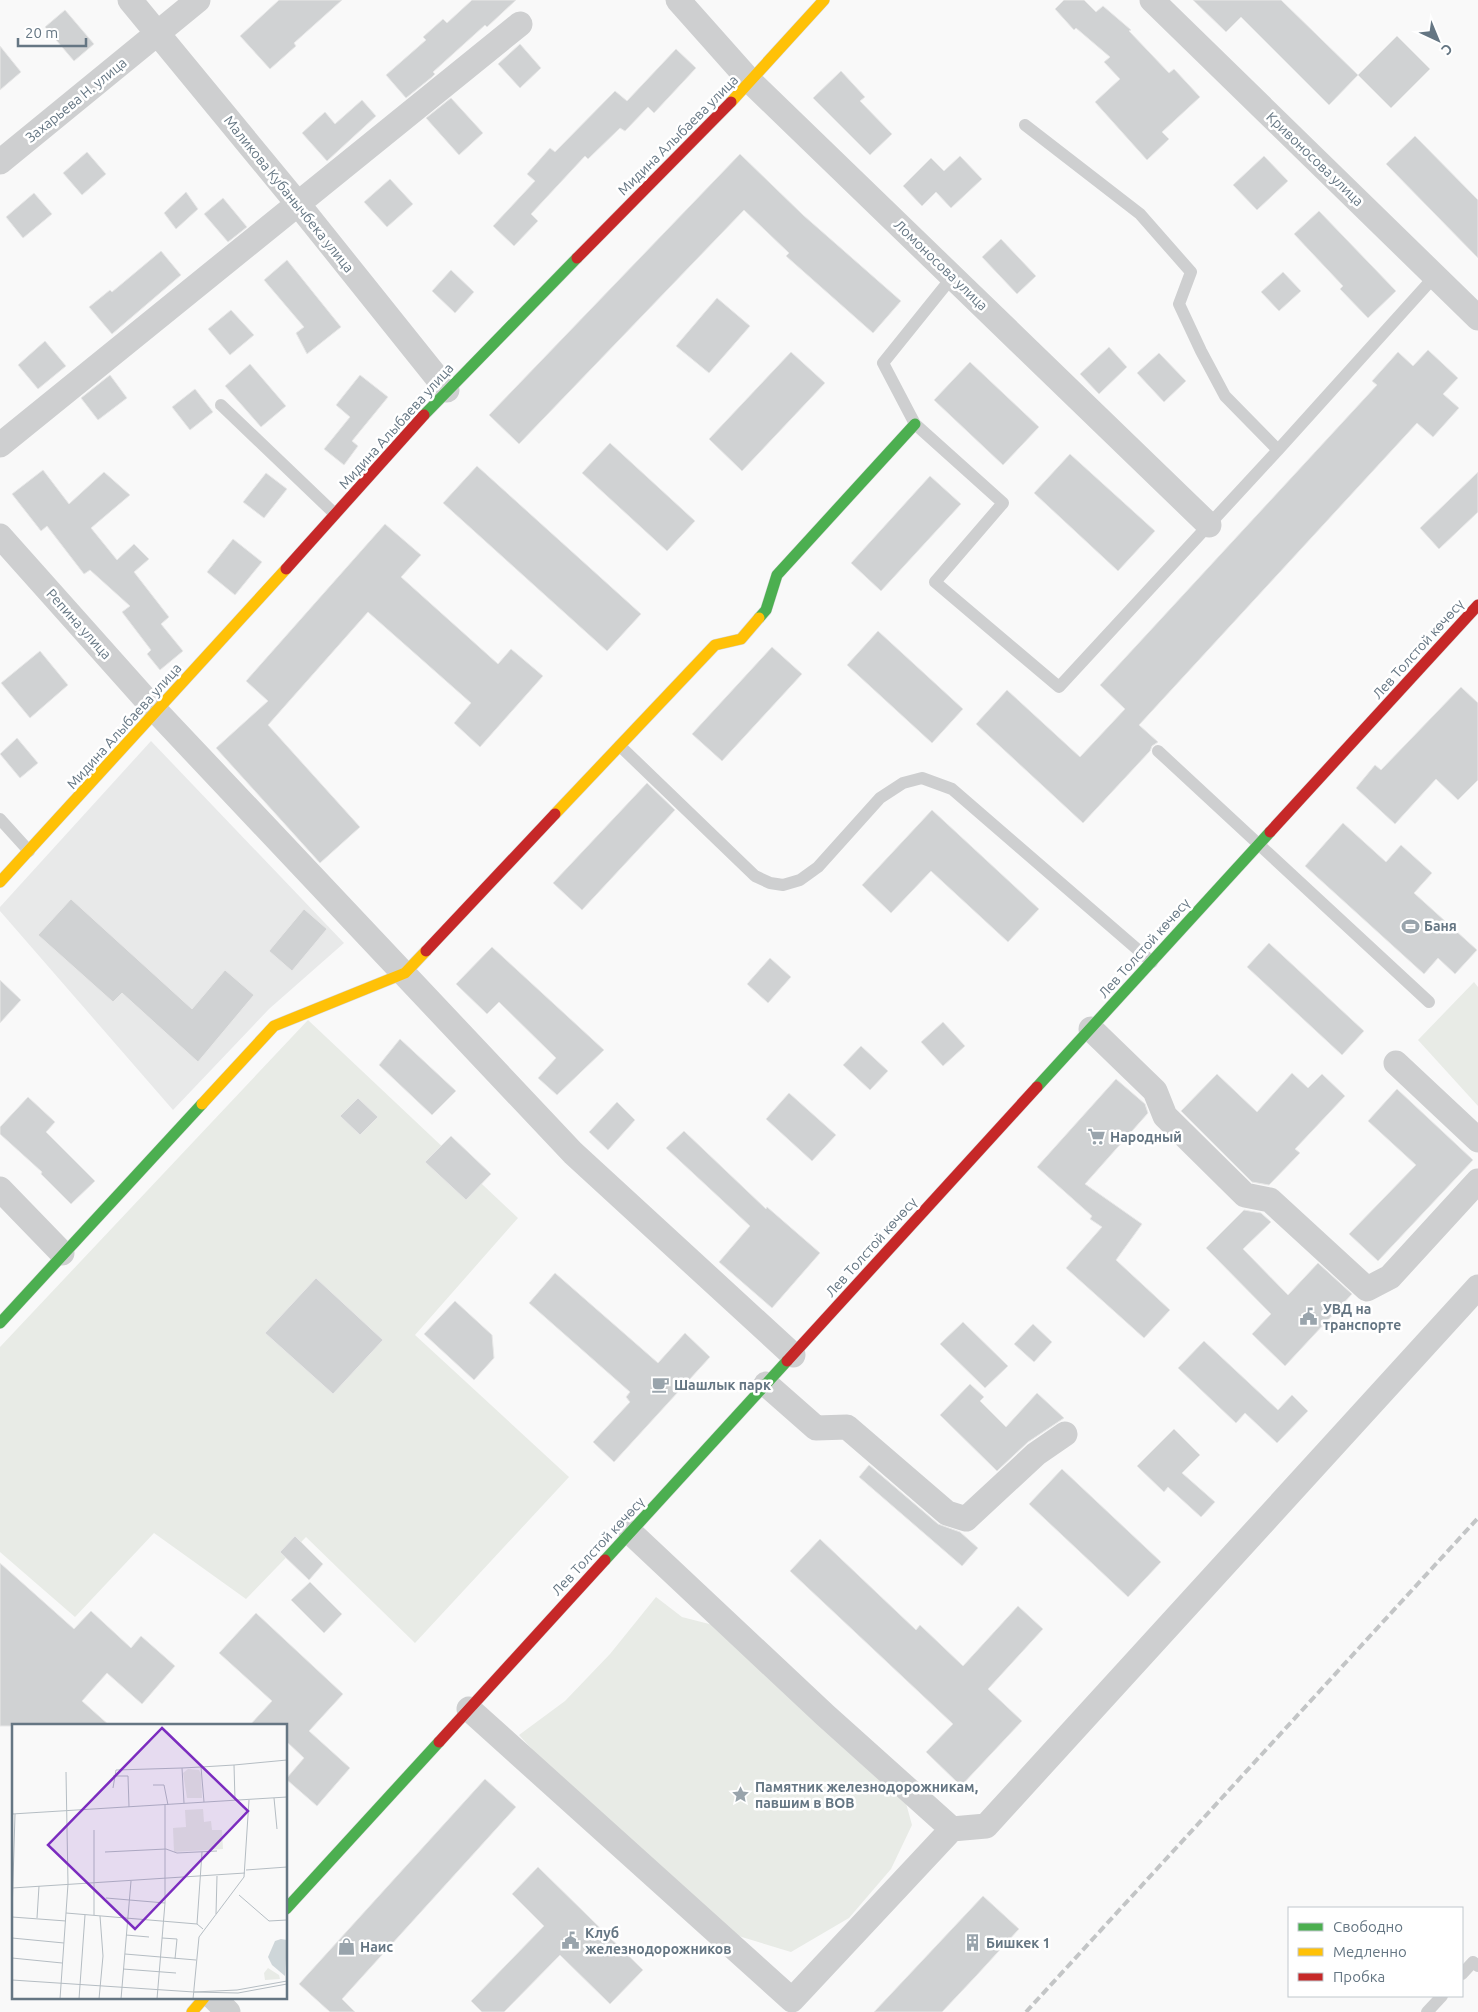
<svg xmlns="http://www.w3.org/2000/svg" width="1478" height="2012" font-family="Ubuntu,sans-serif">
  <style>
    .built { fill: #e8e9e9 }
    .green { fill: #e8ebe6 }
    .building { fill: #d0d2d3; stroke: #e8e8e8 }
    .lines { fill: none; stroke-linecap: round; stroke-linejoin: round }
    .fast-casing { stroke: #d5d6d7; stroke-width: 12 }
    .slow-casing { stroke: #d5d6d7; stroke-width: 12 }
    .jam-casing { stroke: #d5d6d7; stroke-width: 12 }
    .lane { stroke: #cecfd0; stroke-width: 12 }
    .street { stroke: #cecfd0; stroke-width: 25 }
    .fast { stroke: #4caf50; stroke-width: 11 }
    .slow { stroke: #ffc107; stroke-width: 11 }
    .jam { stroke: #c62828; stroke-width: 11 }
    .rail { stroke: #c3c5c6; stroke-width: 4; stroke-dasharray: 8 4; stroke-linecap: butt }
    .labels { text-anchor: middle; stroke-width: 5; stroke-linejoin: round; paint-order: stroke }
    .street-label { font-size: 14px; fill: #657683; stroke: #fff }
    .poi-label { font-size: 14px; font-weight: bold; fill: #657683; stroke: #fff; text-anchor: start }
    .inset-road { fill: none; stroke: #b5bdc3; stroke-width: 1 }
    .view { fill: #7b2cbf; fill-opacity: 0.15; stroke: #7b2cbf; stroke-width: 2.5 }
    .inset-edge { fill: none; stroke: #657683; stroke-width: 2.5 }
  </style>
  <rect width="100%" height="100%" fill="#f9f9f9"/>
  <path class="built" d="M151,741L344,943L269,1009L173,1110L0,911V907Z"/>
  <path class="green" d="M1474,982L1478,987V1106L1418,1040Z
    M308,1020L518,1218L415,1335L569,1477L415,1643L306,1537L246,1599L154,1533L75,1617L0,1552V1347Z
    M656,1597L682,1617L713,1625L904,1796L912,1825L891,1869L849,1918L791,1952L732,1934L550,1769L519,1735L565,1701L610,1654Z"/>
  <path class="building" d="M279,0H342L294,43L296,46L270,69L240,36Z
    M472,0H516L487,27L485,25L433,72L435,74L432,77L406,98L386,75L426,40L423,37L443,19L447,23Z
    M1064,0H1084L1096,12L1103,6L1131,30L1129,31L1169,73L1174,69L1200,97L1162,132L1169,139L1147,160L1095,102L1120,79L1104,62L1110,57L1076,28L1074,30L1055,9Z
    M1193,0H1281L1358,75L1329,105L1241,17L1226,32Z
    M65,10L94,44L74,61L45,27Z
    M1397,36L1430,69L1391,108L1358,75Z
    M520,44L541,68L520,88L498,64Z
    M0,46L21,72L0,90Z
    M676,49L696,68L654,113L648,107L625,131L620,128L588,159L585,156L531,214L538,221L514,246L493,226L535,181L527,174L550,148L555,152L615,91L627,101Z
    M841,71L865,97L860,101L892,134L870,155L813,98Z
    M451,98L483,133L459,155L426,118Z
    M362,100L376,116L327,161L302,133L325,112L335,124Z
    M1415,136L1478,200V258L1386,164Z
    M87,152L106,174L82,195L63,173Z
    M740,154L803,215L901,301L873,333L786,256L789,253L744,210L519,444L489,415Z
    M960,156L982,179L951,208L936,192L922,206L903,186L931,158L944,171Z
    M1264,156L1288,181L1257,210L1233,185Z
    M390,179L413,204L387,227L364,202Z
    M186,192L198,209L176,229L164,213Z
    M34,193L52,214L23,238L6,217Z
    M223,198L247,227L228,242L204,214Z
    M1319,211L1396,291L1368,318L1340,289L1343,286L1294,234Z
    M1001,239L1036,276L1017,294L982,257Z
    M161,251L181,275L112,334L89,307L110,290L112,292Z
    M287,260L341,327L307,354L296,333L304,327L264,280Z
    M451,270L474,292L455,313L432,291Z
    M1283,272L1301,291L1279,311L1261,292Z
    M717,298L750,326L709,373L676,346Z
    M231,310L254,335L230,355L208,329Z
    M45,341L66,366L38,389L18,365Z
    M1109,347L1127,367L1099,394L1080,374Z
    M1428,350L1458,378L1443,394L1459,408L1433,437L1417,423L1139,725L1158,742L1152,746L1150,751L1083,823L976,724L1007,690L1080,757L1125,709L1100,685L1377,385L1372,381L1398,352L1413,366Z
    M791,352L825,383L742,471L709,439Z
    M1159,353L1186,381L1164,402L1137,373Z
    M970,362L1039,427L1003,465L934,400Z
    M250,364L286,406L261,427L225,386Z
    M110,375L127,398L98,420L81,398Z
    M360,375L388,397L352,441L358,446L344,465L324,449L350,417L336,405Z
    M195,389L213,412L190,430L172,407Z
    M610,443L695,521L667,551L582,473Z
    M1070,454L1155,531L1118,571L1034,493Z
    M477,466L641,614L607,651L443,503Z
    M43,470L69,504L104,472L130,495L91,528L117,560L134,544L149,559L134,572L169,617L161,624L183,651L160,670L147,654L151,650L122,612L130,606L90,570L84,574L47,526L41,531L12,494Z
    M1478,472V512L1439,549L1420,528Z
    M266,473L287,489L264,518L243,502Z
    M930,476L961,504L881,591L851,563Z
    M385,524L421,555L401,577L498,664L511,649L543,676L480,747L454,723L471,703L368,612L268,725L360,827L320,863L216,748L268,701L246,681Z
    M233,539L262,562L235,595L207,572Z
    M878,631L963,709L932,743L847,665Z
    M772,647L802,674L722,761L692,734Z
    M40,651L68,685L30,718L1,683Z
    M1461,687L1478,703V780L1458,800L1436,779L1395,824L1356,788L1375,765L1381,770Z
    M17,738L38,763L20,778L0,754Z
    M647,783L675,810L582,910L553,883Z
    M932,810L1039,909L1008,942L931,871L891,913L862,885Z
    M1343,823L1386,862L1401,845L1432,873L1414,893L1477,950L1455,974L1438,958L1424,974L1305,866Z
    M71,899L192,1009L225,970L254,995L198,1062L122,993L113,1002L38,935Z
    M304,909L327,929L292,971L269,951Z
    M1269,943L1364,1031L1342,1055L1247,967Z
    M492,947L604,1050L557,1095L538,1078L556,1058L499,1002L487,1014L456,984Z
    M770,958L791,977L768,1003L747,984Z
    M0,980L21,1000L0,1023Z
    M943,1022L965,1046L943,1066L921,1042Z
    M400,1039L456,1091L432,1115L379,1065Z
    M861,1046L888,1071L870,1090L843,1065Z
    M1292,1073L1308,1088L1322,1074L1345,1096L1295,1149L1300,1153L1269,1185L1252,1182L1181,1111L1217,1074L1257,1112Z
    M1116,1079L1145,1104L1148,1113L1085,1184L1142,1224L1116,1260L1170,1310L1144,1338L1066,1268L1102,1227L1090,1219L1092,1216L1037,1167Z
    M1397,1089L1473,1160L1378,1261L1349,1234L1416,1165L1368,1121Z
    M789,1093L836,1135L812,1161L766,1119Z
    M28,1097L55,1122L46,1132L95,1181L71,1204L41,1174L42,1172L0,1134V1127Z
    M358,1098L378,1117L360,1135L340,1116Z
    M617,1102L635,1120L608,1150L589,1132Z
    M684,1131L766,1209L767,1207L820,1253L772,1308L719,1262L750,1226L666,1148Z
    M451,1136L491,1174L466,1200L425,1162Z
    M1244,1210L1261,1213L1271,1222L1243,1249L1288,1295L1318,1263L1352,1294L1285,1366L1252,1334L1271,1314L1206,1248Z
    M555,1273L658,1363L685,1333L710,1357L614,1462L593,1442L630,1402L626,1397L630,1392L529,1303Z
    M316,1278L383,1340L333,1394L265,1333Z
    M455,1301L492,1335L494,1358L474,1380L424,1334Z
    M963,1322L1008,1366L985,1388L940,1344Z
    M1033,1324L1052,1342L1034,1362L1014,1344Z
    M1204,1341L1278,1410L1292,1395L1308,1411L1277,1443L1245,1413L1236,1423L1178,1368Z
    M970,1384L984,1397L980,1401L1006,1427L1037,1393L1064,1418L1028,1442L997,1471L940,1415Z
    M1174,1429L1200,1455L1182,1473L1215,1502L1201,1517L1168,1487L1164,1492L1137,1466Z
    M869,1465L938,1524L960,1532L978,1548L962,1566L859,1477Z
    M1062,1469L1161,1562L1128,1597L1029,1504Z
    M295,1536L323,1564L309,1580L280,1552Z
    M820,1539L916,1630L920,1625L963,1666L1018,1606L1043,1629L988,1689L1022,1721L961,1786L926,1752L953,1724L790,1571Z
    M0,1563L74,1629L91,1611L131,1648L141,1636L175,1666L142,1704L107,1673L82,1701L110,1726H0Z
    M310,1582L342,1614L324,1633L291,1600Z
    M256,1613L343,1694L309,1731L350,1768L317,1806L286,1779L304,1758L286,1741V1726H249L272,1701L219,1653Z
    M485,1779L516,1807L342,1999L355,2012H330L299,1984Z
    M538,1867L643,1970L610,2004L560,1955L504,2012H482L471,2001L544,1926L512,1894Z
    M983,1896L1019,1929L976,1976L942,2012H874Z"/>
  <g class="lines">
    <defs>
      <path id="fast" d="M424,415L577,258
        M759,618L766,610L777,575L915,424
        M1037,1087L1270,832
        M0,1323L202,1104
        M605,1560L787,1361
        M286,1909L439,1742"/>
      <path id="slow" d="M731,102L824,0
        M555,814L715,645L741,639L759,618
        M0,882L286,569
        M202,1104L274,1026L405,973L426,951
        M192,2012L204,1998"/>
      <path id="jam" d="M577,258L731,102
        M286,569L424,415
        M1270,832L1478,605
        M426,951L555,814
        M787,1361L1037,1087
        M439,1742L605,1560"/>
    </defs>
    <use href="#fast" class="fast-casing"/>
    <use href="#slow" class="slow-casing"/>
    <use href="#jam" class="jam-casing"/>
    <path class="lane" d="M1025,125L1140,214L1191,272L1179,304L1201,351L1225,396L1278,450L1435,276
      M953,276L883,363L915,424L1003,503L935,582L1059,687L1278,450
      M221,405L335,514
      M620,746L755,876L770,883L783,885L800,880L818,867L880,798L903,783L922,778L952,789L1152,962
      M1158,751L1429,1002
      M0,819L29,851
      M1462,1974L1473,1962L1478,1966
      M1427,2012L1442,1996"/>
    <path class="street" d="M130,0L298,204L447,390
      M678,0L751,82L1209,525
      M1152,0L1478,318
      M0,162L198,0
      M0,445L520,24
      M0,536L157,712L573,1153L793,1355
      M1091,1029L1155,1091L1165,1116L1245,1195L1270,1200L1367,1289L1390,1277L1478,1181
      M1396,1063L1478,1140
      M0,1189L62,1253
      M766,1384L816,1428L847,1427L947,1513L966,1519L1036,1454L1065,1434
      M469,1709L792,2000L952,1829L825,1715L631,1533
      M952,1829L986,1826L1478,1287
      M214,1998L228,2012"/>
    <use href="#fast" class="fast"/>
    <use href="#slow" class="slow"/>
    <use href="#jam" class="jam"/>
    <path class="rail" d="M1026,2012L1478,1518"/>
  </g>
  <defs>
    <symbol id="stadium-bare" viewBox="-9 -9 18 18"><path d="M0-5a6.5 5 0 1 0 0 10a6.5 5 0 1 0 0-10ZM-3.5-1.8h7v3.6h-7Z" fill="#99a4ac" stroke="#fff" stroke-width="2.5" paint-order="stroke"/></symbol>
    <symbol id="supermarket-bare" viewBox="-9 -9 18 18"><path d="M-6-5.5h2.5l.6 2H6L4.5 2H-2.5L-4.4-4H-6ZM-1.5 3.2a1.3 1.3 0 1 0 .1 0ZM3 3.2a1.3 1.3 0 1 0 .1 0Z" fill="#99a4ac" stroke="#fff" stroke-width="2.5" paint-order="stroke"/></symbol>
    <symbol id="civic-bare" viewBox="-9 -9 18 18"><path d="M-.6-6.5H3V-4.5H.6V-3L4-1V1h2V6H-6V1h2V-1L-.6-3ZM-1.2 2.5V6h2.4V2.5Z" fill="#99a4ac" stroke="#fff" stroke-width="2.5" paint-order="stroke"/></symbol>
    <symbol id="cafe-bare" viewBox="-9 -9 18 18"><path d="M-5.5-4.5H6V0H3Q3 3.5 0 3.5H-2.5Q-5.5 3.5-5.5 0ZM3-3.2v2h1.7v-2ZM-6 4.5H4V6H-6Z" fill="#99a4ac" stroke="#fff" stroke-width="2.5" paint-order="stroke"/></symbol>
    <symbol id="sight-bare" viewBox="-9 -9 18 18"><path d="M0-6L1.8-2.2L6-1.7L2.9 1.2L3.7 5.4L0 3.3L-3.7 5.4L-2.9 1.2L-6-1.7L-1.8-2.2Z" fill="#99a4ac" stroke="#fff" stroke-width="2.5" paint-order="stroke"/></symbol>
    <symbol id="building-bare" viewBox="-9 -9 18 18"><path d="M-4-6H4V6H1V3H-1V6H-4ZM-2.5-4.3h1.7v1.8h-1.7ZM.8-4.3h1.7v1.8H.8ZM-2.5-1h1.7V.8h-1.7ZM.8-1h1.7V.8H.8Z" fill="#99a4ac" stroke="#fff" stroke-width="2.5" paint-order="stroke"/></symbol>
    <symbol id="shop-bare" viewBox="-9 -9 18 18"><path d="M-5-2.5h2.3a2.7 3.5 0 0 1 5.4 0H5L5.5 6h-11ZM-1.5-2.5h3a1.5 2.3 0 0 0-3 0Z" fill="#99a4ac" stroke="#fff" stroke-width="2.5" paint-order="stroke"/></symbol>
  </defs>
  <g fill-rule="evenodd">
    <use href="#stadium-bare" x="1398" y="914" width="25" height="25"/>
    <use href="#supermarket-bare" x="1084" y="1124" width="25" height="25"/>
    <use href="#civic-bare" x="1296" y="1304" width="25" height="25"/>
    <use href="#cafe-bare" x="648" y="1372" width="25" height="25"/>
    <use href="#sight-bare" x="728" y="1782" width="25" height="25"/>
    <use href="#civic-bare" x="558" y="1928" width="25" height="25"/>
    <use href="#building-bare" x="960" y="1930" width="25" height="25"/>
    <use href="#shop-bare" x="334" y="1934" width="25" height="25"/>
  </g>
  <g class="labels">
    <g class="street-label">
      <text transform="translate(76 100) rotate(-39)" y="5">Захарьева Н. улица</text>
      <text transform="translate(678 135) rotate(-45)" y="5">Мидина Алыбаева улица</text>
      <text transform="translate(1315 159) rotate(44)" y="5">Кривоносова улица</text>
      <text transform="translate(289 194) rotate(51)" y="5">Маликова Кубанычбека улица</text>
      <text transform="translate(941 265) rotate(44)" y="5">Ломоносова улица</text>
      <text transform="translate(396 426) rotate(-48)" y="5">Мидина Алыбаева улица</text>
      <text transform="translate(79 624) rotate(48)" y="5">Репина улица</text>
      <text transform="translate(1418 649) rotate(-48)" y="5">Лев Толстой көчөсү</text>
      <text transform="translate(124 726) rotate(-48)" y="5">Мидина Алыбаева улица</text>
      <text transform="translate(1144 948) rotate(-48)" y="5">Лев Толстой көчөсү</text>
      <text transform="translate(871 1247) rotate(-48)" y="5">Лев Толстой көчөсү</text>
      <text transform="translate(598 1546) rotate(-47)" y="5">Лев Толстой көчөсү</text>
    </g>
    <g class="poi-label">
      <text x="1424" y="931">Баня</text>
      <text x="1110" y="1142">Народный</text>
      <text x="1323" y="1314">УВД на<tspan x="1323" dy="16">транспорте</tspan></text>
      <text x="674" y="1390">Шашлык парк</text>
      <text x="755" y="1792">Памятник железнодорожникам,<tspan x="755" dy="16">павшим в ВОВ</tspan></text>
      <text x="585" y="1938">Клуб<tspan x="585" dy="16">железнодорожников</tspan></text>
      <text x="986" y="1948">Бишкек 1</text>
      <text x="360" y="1952">Наис</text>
    </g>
  </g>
  <g transform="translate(12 1724)">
    <rect width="275" height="275" fill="#f9f9f9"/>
    <path d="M176,45L187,46L189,50L190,74H175L171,49ZM191,85L192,98L199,97L200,106H210L211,125L162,128L161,104L174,103L173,86ZM256,244L267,251L268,255L253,256L252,249Z" fill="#e8ebe6"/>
    <path d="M269,215L275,216L273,252L260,241L256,233L263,217Z" fill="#ced6d9"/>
    <path class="inset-road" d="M222,41L275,36M189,43L222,41L223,76M101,52H116L117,83M141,61H152L156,81M101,64L104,46L170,44M262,74L265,105M172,79L170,44L189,43L192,78M0,90L275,73M82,106V191M93,128L154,125L165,129L205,127M190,128L185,200L191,205M234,146L275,143M0,164L233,149M227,171L257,197L275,196M94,174L153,179M54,189L185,200M0,190L3,90M204,190L205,152M0,193L54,197M25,194L27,162M114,211L137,213M0,214L52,219M150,214L165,215L163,235M113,230L184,236M0,234L50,239M111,245L164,249M0,256L182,268L225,266L275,257M182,268L226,269L275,260M48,275L56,160L54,48M67,275L73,191M87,275L91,232L88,192M109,275L119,157M145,275L153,179V81M181,275L187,213L232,153L237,76"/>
    <path class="view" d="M150,4L236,87L123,205L36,121Z"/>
    <rect width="275" height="275" class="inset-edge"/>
  </g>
  <rect x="1288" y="1907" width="175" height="90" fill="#ffffff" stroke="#c1c8cd"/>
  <rect x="1298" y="1923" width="25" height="8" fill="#4caf50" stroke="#c1c8cd"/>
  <text x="1333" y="1932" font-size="15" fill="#657683">Свободно</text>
  <rect x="1298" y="1948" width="25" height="8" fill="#ffc107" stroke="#c1c8cd"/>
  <text x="1333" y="1957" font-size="15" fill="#657683">Медленно</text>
  <rect x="1298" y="1973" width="25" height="8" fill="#c62828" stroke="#c1c8cd"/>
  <text x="1333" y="1982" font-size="15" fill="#657683">Пробка</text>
  <g transform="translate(1438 40) rotate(136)" stroke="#ffffff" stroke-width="4" paint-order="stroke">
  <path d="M0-4L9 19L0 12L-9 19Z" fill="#657683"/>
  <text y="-8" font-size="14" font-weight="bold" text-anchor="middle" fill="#657683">С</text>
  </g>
  <path d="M18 38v8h68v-8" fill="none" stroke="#657683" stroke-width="2.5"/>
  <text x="25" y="38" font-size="15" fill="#657683" stroke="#ffffff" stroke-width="4" paint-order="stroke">20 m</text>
</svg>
